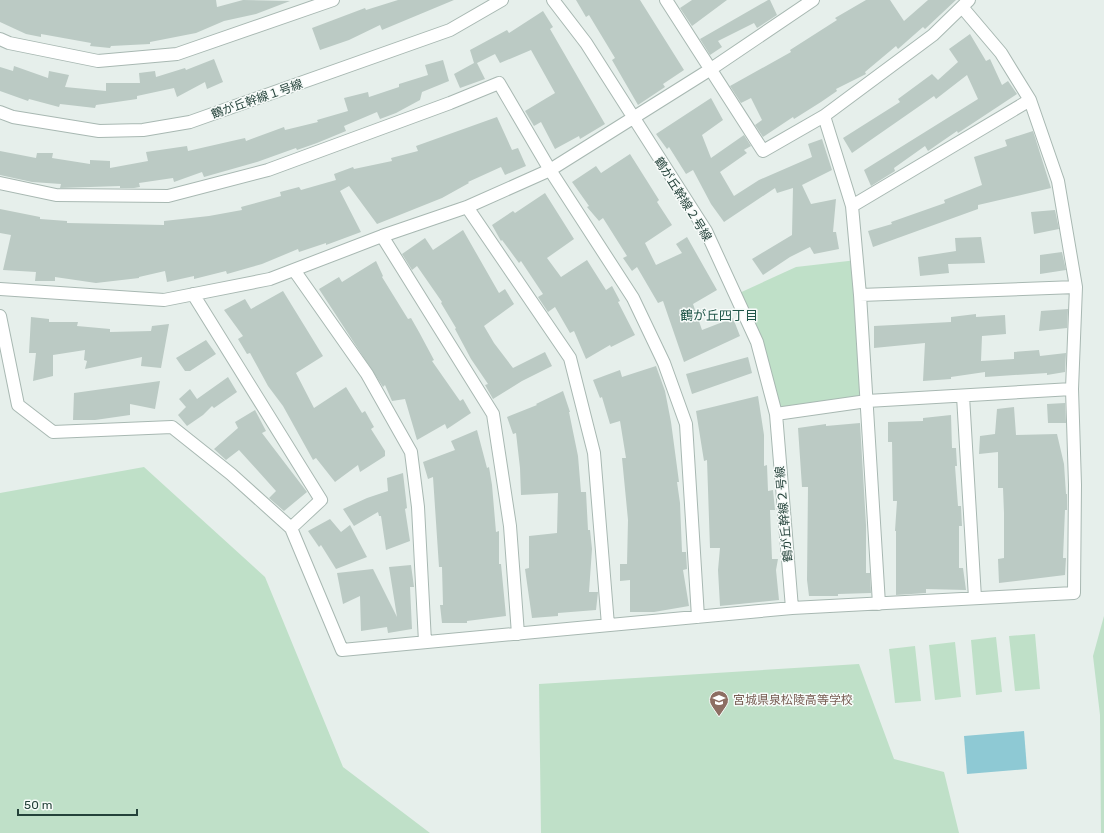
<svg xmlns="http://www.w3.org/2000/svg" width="1104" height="833" font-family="Rubik,'Noto Sans JP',sans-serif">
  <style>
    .green { fill: #bfe0c8 }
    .water { fill: #8ec9d4 }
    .building { fill: #bbcac4 }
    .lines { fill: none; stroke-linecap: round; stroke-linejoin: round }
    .minor-casing { stroke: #a8b8b2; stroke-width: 14 }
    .minor { stroke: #fff; stroke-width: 12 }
    .labels { text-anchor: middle; stroke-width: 3; stroke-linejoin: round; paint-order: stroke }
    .street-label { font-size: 12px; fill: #24423a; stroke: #f7fbf9 }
    .education-label { font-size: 12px; fill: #785e54; stroke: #f7fbf9; text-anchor: start }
    .neighbourhood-label { font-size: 13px; fill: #1f5548; stroke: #f7fbf9 }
  </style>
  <rect width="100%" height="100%" fill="#e6efeb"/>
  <path class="green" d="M857,260L867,401L776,414L735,295L796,267Z
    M144,467L265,577L343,767L430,833H0V493Z
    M1104,616V833H1101L1100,715L1093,656Z
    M1035,634L1040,689L1015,691L1009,636Z
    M996,637L1002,692L976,695L971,640Z
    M955,642L961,697L935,700L929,645Z
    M915,646L921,701L895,703L889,649Z
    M859,664L894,759L944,772L959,833H541L539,684Z"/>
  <path class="water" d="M1024,731L1027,769L967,774L964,736Z"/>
  <path class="building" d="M0,0H216L217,7L243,0L290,1L256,14L224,21L196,33L150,42V44L111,46L110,48L90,46L91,43L41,34V37L26,34L0,22Z
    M398,0H454L382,30L380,25L349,40L320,50L312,28L365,8L366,10Z
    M576,0H640L684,70L663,84L665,87L638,105L612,60L615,58L589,15L586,17Z
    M692,0H727L692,26L680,8Z
    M768,0H770L777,15L757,28L754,23L718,41L722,47L710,55L700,39Z
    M866,0H890L904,21L928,0H956L925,29L923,27L898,49L896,46L865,72L866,74L836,89L837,91L821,102L794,119L793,117L763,137L755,125L762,120L751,98L741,103L730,86L791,52L790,50L837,20L835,18Z
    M543,11L553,27L550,29L605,124L580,139L579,136L555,149L541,122L534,126L525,111L555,93L531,50L500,63L495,54L477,63L485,79L460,88L454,74L474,63L470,50L507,30L509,33Z
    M970,34L986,61L990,59L1002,85L1008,81L1017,94L958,133L957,131L928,151L925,146L894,168L895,171L871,186L864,170L978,99L967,75L936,99L934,96L852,153L843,138L900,102L898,99L932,74L938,80L958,62L949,49Z
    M214,59L223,82L207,89L205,82L177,97L174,88L137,96V99L96,105L95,108L60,104L59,107L29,99L28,101L0,91V67L13,71L14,66L48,78L49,71L69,75L65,87L106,91V83H140L139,73L155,71L156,77L185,68L186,70Z
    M443,60L449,81L422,92L420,100L396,113L380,119L377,112L344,126L346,131L317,143L297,150L296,148L257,162L204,177L202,172L174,182L173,178L139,183L140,187L134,188H120V186L60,188L61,184L32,182L0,175V151L36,158L37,153H53L52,158L90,164V160L110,161V168L148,161L146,152L187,146L188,151L245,138L246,141L284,127L285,130L318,122L317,120L348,111L344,98L368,92L369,97L399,87V84L428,75L425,65Z
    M711,98L723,120L702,135L711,158L744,135L751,146L744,150L747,153L720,172L734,196L759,180L812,157L808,144L822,139L832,170L802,185L811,204L836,199L833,232H836L839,249L814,254L810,247L790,257L763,275L752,259L792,235L793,188L777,193L775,188L724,222L711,204L693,170L686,174L669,147L667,149L656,134Z
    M497,117L512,150L518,148L526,166L505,175L501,167L468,182L469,183L442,198L377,224L349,186L340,191L361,232L326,245V243L299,252L298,249L262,264L227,274L226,271L194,279V276L167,282L165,271L139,277V278L96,283L55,277V281H35L36,272L3,270L11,235L0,233V209L40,217V219L67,221V223L164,225V221L209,216L242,210L241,207L281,196L280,192L299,187L301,190L336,180L334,174L353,167L354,169L392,161L391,158L418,151L416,146Z
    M1033,131L1051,188L978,205V209L873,247L868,231L892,224L891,222L945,203L944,200L982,185L974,157L1007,146L1005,140Z
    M630,154L659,200L657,202L672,225L645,243L656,265L682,253L676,244L687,237L717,290L693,304L702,330L733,318L740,336L684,362L663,301L658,303L637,267L632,271L623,258L627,256L603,218L599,221L587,207L589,206L572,182L596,166L601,173Z
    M545,193L574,239L547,258L561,277L587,260L606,290L612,286L620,301L618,302L635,335L611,347L610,345L586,359L574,331L570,333L555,307L548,312L538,297L543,294L521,261L519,263L502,240L501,241L492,225L513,211L515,213Z
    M1055,210L1059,229L1034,234L1031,212Z
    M463,230L499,293L505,289L514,304L484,326L494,343L513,368L545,352L552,366L522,381L493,399L485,385L488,384L471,359L455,329L456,328L441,303L442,302L417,266L412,270L402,254L425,238L433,250Z
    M981,237L985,263L948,264L949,273L920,276L918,257L956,251L955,238Z
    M1062,252L1066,270L1040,274V255Z
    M376,261L383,276L382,277L408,319L411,318L419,332L434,360L432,361L460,401L463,399L471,413L447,429L445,424L417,440L405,399L392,401L385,385L383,387L319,289L339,277L342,282Z
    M283,291L323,356L296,373L314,408L346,387L362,413L365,411L374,427L371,429L385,451V456L360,472L358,465L335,482L316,458L313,460L283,406L268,386L250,353L247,354L238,339L243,336L224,310L245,299L251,309Z
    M1068,309L1067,328L1039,331L1041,311Z
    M976,314V317L1005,315L1006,334L982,336L981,361L1014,359V352L1039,350L1040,356L1066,353L1065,372L1047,375V373L985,377V372L951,377V379L923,381L925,343L874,348V326L951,322V317Z
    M31,317L49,319V322H78L77,326L110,329V332L151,331L152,326L169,324L161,368L141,366L142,357L85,369L87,361L84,360L85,350L53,355V376L33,381L36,353H29Z
    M206,340L216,354L190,371H185L176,358Z
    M748,357L752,373L692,394L686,374Z
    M656,366L665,391L671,422L679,482H677L680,503L682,552H686L687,569L683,570L689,606L654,612H630V580L620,581V564H627L628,520L622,458H626L620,421L610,424L602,397L600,398L593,380L620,370L622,377Z
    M228,377L237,392L214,408L212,406L203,415L187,426L178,415L186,407L179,399L190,389L197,399Z
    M160,381L155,409L130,404V415L95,420H73L74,393Z
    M563,391L570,412H569L578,456L581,492H586L588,530H590L592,549L589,592H598L596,610L558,613V616L532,618L525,569L529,568V536L557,533L558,493L521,495L520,468L516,433L513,434L507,417L537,405L536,404Z
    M758,396L764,435V466L767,465L768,491L773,490L775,510H770L772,559H778L776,570L779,600L720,606L718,570L720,548H710L707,460L704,461L696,411Z
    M1065,403L1066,423H1048L1047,404Z
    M1014,407L1016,435L1057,434L1064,464L1066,494H1067V510H1065L1063,558H1066L1065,575L999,583L998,559L1004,558V513L1003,488H998V452L979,454L980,436L995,434L997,409Z
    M255,410L266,431L262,433L307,492L284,511L269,498L276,491L239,450L226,460L214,449L238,428L235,422Z
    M951,415L952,448H956L957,466H955L958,506H961L962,526H959V568H963L966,590L926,589V593L896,595V531H895L897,501H893L892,442H888V422L923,421V418Z
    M860,423L866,525V573H870L871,593L838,594V596H809L807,580L808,487H802L798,428L826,424V426Z
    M477,430L487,468L489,467L492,485L496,532L499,531V564H501L506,616L467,621V623H442L440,605H443L442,567H439L433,477L428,479L423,462L455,450L451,441Z
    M403,473L407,508L405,509L410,541L386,550L381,516H379L378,512L354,526L343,509L367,498L388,491L387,478Z
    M330,519L341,532L350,525L367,557L336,569L321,545L319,547L308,531Z
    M411,565L414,587H410L412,629L388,633L387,627L361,631L360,596L343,604L337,573L373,569L397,617L389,567Z"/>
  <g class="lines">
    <defs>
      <path id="minor" d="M553,0L586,43L706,231L757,342L776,414L792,608
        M666,0L763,151L824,116L933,35L969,0
        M962,7L1001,53L1030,100
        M0,39L9,43L98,61L177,54L333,0
        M0,112L13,117L99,131L143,130L190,122L450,30L502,0
        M824,116L852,206L860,295L879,604
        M0,183L56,195L168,196L268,170L450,103L499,83L550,170L633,298L664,363L686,424L698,617
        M467,207L570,358L594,453L608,625
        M382,236L493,414L510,526L518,634
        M294,270L367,374L411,452L418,507L425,642
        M0,289L164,300L270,279L382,236L467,207L550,170L711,69L813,0
        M193,294L321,500L291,528
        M860,295L1076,287
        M0,316L18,405L53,432L172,427L231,474L291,528L342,650L792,608L1074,593L1075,485L1072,389L1076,287L1058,181L1030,100L852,206
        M963,396L975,598
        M776,414L867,401L1072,389"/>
    </defs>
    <use href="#minor" class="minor-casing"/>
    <use href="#minor" class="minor"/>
  </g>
  <defs>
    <symbol id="school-pin" viewBox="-11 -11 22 30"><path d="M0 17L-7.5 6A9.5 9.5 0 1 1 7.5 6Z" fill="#8d6e63" stroke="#f7fbf9"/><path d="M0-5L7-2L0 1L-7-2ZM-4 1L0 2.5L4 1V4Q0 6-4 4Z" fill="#fff"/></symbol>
  </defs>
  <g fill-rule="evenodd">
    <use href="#school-pin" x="708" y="689" width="22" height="30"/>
  </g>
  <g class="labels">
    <g class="street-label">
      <text transform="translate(257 99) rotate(-19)" y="4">鶴が丘幹線１号線</text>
      <text transform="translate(683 199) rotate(58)" y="4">鶴が丘幹線２号線</text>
      <text transform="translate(784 514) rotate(-95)" y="4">鶴が丘幹線２号線</text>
    </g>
    <g class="education-label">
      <text x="733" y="704">宮城県泉松陵高等学校</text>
    </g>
    <g class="neighbourhood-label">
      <text x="719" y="320">鶴が丘四丁目</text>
    </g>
  </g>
  <path d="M18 809v6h119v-6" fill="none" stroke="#24423a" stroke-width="2"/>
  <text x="24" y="809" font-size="12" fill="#24423a" stroke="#f7fbf9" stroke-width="3" paint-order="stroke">50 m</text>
</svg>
